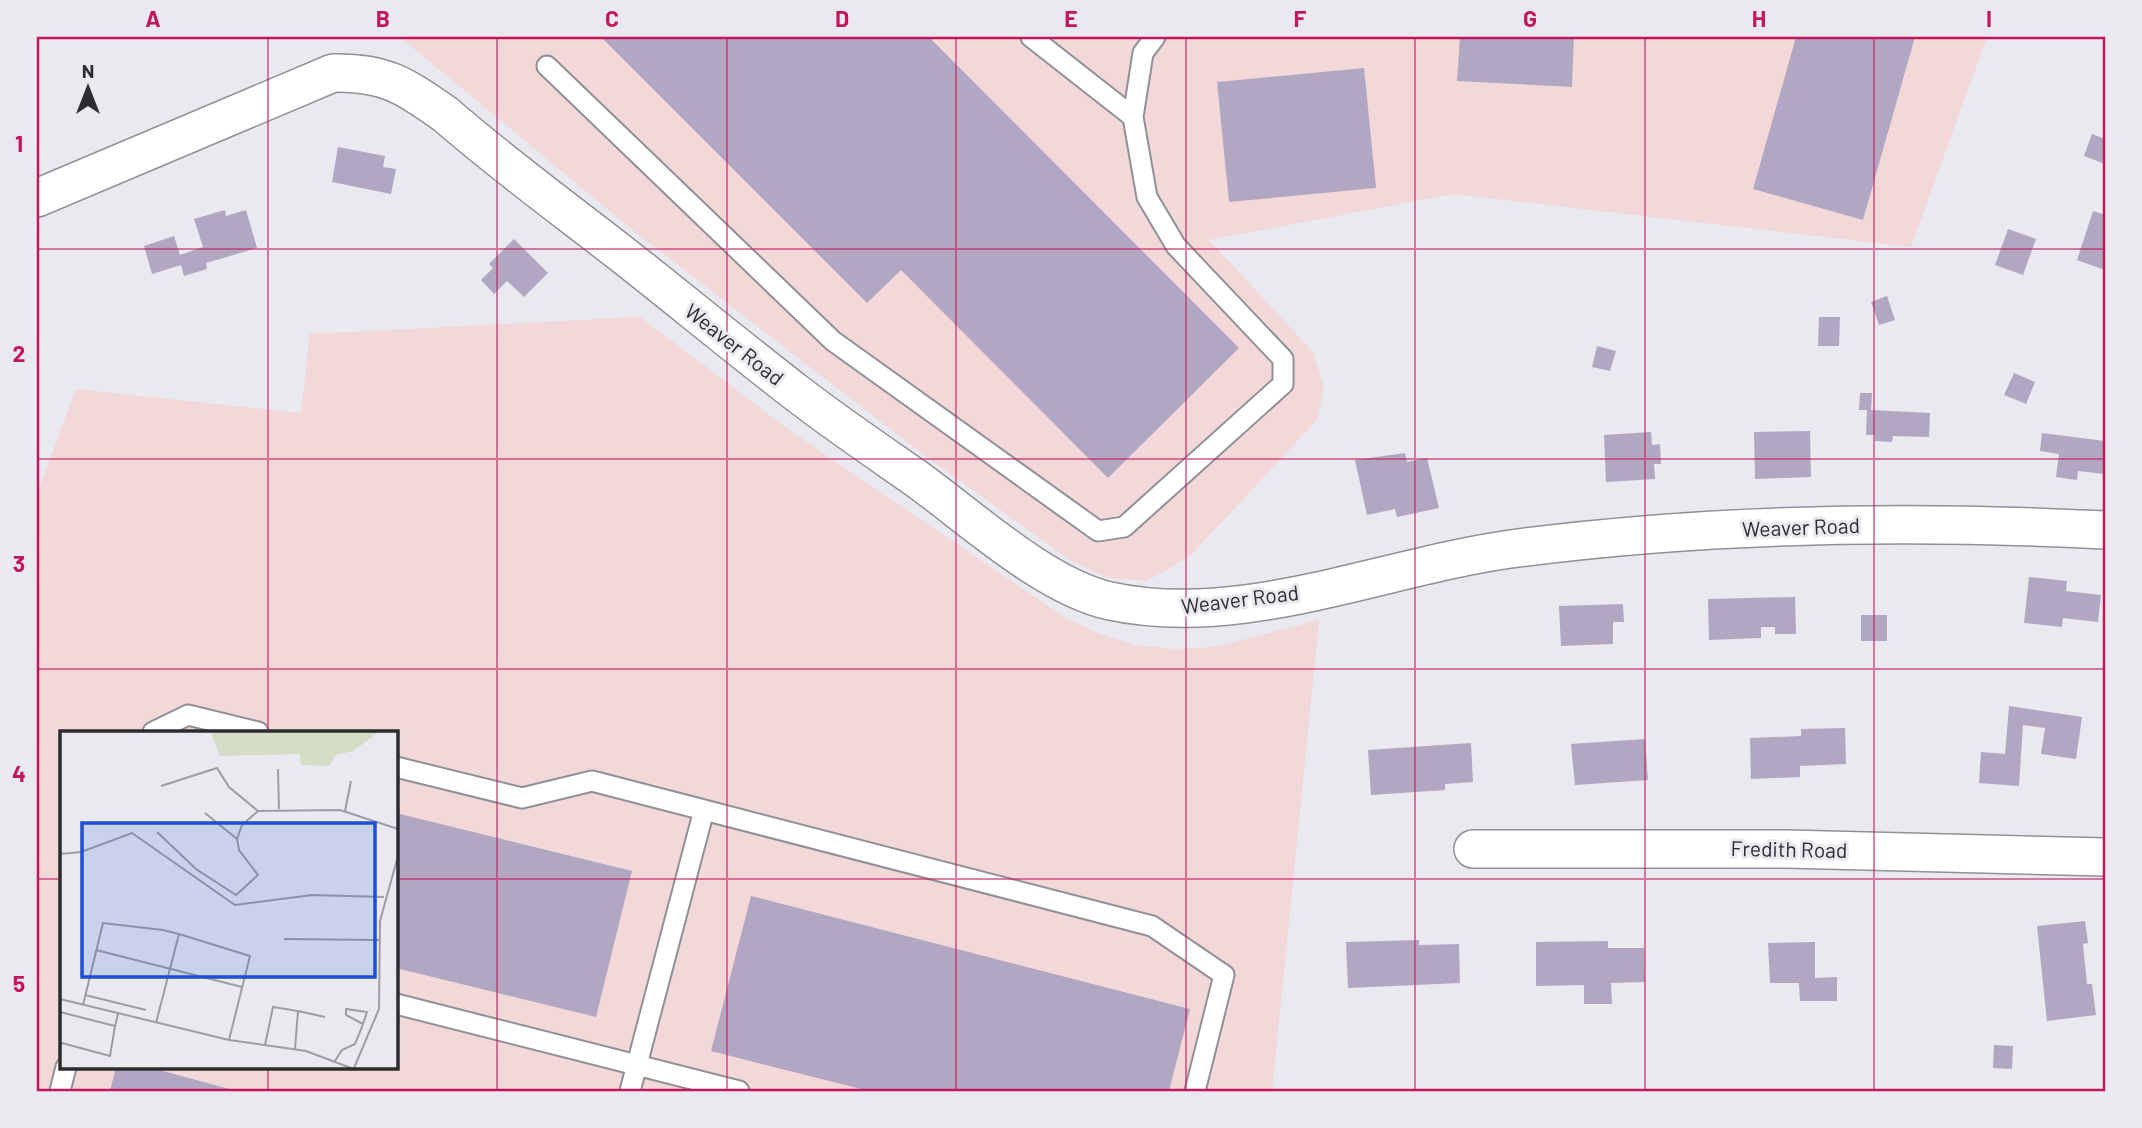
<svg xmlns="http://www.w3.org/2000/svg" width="2142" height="1128" font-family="Barlow,sans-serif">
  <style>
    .industrial { fill: #f3d8d9; fill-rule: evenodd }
    .building { fill: #b2a7c2 }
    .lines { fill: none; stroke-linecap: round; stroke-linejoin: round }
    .lane-casing { stroke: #909096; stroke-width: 23 }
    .street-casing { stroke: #909096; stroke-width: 40 }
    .lane { stroke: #fff; stroke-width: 19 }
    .street { stroke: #fff; stroke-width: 37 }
    .grid { fill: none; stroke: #c2185b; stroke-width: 2; stroke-opacity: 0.55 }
    .labels { text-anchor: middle; stroke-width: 6; stroke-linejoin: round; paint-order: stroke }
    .street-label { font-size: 21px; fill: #2c2c2f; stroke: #e9e9ef }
    .inset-road { fill: none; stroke: #9d9da2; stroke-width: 2 }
    .view { fill: #1d4ed8; fill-opacity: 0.15; stroke: #1d4ed8; stroke-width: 3.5 }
    .inset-edge { fill: none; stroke: #2c2c2f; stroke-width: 3.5 }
    .neatline { fill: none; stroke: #c2185b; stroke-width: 2.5 }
    .grid-label { font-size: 23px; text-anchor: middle; font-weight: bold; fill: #c2185b }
  </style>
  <rect width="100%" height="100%" fill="#e9e9ef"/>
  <path class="industrial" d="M400,37H1987L1911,247L1453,194L1209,240L1313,352L1324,388L1317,420L1191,555L1147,581L1108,578L1070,560L928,458L630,228Z
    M640,317L792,432L1066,618L1100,634L1135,645L1175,649L1215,647L1319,620L1272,1091H37V494L76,389L301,413L310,334ZM61,732H396V1067H61Z"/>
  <path class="building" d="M601,37H929L1239,348L1108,478L901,270L867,303Z
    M1460,37H1574L1572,87L1457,81Z
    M1796,37H1915L1863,220L1753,189Z
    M1364,68L1376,188L1229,202L1217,82Z
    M2092,134L2105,139V164L2084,156Z
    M338,147L385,156L383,167L396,169L391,194L332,182Z
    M225,210L226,216L246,210L257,248L206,263L207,269L184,276L181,265L152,274L144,246L174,236L180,255L203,247L194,219Z
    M2093,211L2105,215V270L2077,260Z
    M2008,229L2036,239L2023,275L1995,265Z
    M514,239L548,273L524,297L507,281L494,294L481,280L493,268L489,264Z
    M1887,296L1895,320L1879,325L1871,302Z
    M1819,317H1840L1839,346H1818Z
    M1597,346L1616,351L1610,371L1592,367Z
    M2014,373L2035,382L2026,404L2004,395Z
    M1860,393H1872L1871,410L1930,413L1929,437L1893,436L1892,442L1875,441V435H1866L1867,410H1859Z
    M1810,431L1811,477L1755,479L1754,432Z
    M1651,432L1652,445L1660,444L1661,464H1654L1655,479L1606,482L1604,435Z
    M2042,433L2105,441V474L2078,471L2077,480L2056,477L2059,454L2040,451Z
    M1405,453L1407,462L1427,458L1439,508L1397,517L1395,509L1367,515L1355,460Z
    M2029,577L2067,581L2066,591L2101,595L2098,622L2063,618L2062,627L2024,623Z
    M1795,597L1796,634H1775V627H1761V638L1709,640L1708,599Z
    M1623,604L1624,622H1613V644L1561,646L1559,606Z
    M1861,615H1887V641H1861Z
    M2009,706L2082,717L2076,759L2041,754L2045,728L2023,725L2019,786L1979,783L1981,752L2005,754Z
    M1845,728L1846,764L1800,766V777L1751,779L1750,738L1801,736V729Z
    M1645,739L1648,780L1575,785L1571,744Z
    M1471,743L1473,782L1445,784V790L1371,795L1368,750Z
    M396,813L632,871L596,1017L396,968Z
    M751,896L1190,1009L1169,1091H869L711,1051Z
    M2085,921L2088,943L2083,944L2087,984H2092L2096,1015L2047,1021L2037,926Z
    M1419,940V945L1459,944L1460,983L1348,988L1346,942Z
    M1608,941V948H1644L1645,982L1611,983L1612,1004H1584V985L1536,986V942Z
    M1815,942V978L1837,977V1001H1800L1799,983H1770L1768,943Z
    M1994,1045L2013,1046L2012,1069L1993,1068Z
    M116,1067H148L237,1091H110Z"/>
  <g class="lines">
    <defs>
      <path id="lane" d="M1031,37L1133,117
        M547,66L833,341L1098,531L1124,527L1283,384V359L1176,246L1147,197L1133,117L1143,53L1155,37
        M153,732L188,715L258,732
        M396,767L522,798L592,781L704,810L630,1091
        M704,810L1152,926L1224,975L1195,1091
        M396,1004L739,1091
        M60,1091L66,1067"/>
      <path id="street" d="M37,198L333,73C385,72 403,85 445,114C500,162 560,206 618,251C678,298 737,347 798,394C837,424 877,451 917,479C972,519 1046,587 1110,601C1244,630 1386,565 1518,548C1712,523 1910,520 2105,530
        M1473,849H1787L2105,857"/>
    </defs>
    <use href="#lane" class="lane-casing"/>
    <use href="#street" class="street-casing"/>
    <use href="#lane" class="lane"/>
    <use href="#street" class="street"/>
  </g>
  <path class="grid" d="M268,37V732M497,37V1091M727,37V1091M956,37V1091M1186,37V1091M1415,37V1091M1645,37V1091M1874,37V1091M37,249H2105M37,459H2105M37,669H2105M37,879H61M396,879H2105M268,1067V1091"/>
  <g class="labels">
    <g class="street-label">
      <text transform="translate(734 345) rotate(38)" y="7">Weaver Road</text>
      <text transform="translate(1801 528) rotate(-2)" y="7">Weaver Road</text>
      <text transform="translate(1240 600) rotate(-7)" y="7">Weaver Road</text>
      <text transform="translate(1789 850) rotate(1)" y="7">Fredith Road</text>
    </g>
  </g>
  <g transform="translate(60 731)">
    <rect width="338" height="338" fill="#e9e9ef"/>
    <path d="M150,0H320L293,20L276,24L269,35L241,34L240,23L160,25Z" fill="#d5ddc8"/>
    <path class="inset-road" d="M218,38L219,78M101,55L157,37L169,56L198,80M198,80L280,79L338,98M285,80L291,50M145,82L177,108M97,101L136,138L176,164L198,144L179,119L177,108L182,94L198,80M0,123L21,121L72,102L175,174L252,164L324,166M119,203L190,225L169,309M224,208L319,209M36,219L182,256M25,264L86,279M0,268L169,309L246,320L291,337M23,274L43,192L103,199L119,203L96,292M238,280L265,286M0,281L55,295L58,283M205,314L213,276L238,280L235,318M0,316L2,312L50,325L55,295M275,330L282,319L295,313L300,301L303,293L307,281L286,278V284L303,293M294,337L319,278L320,190L338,125"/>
    <path class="view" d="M22,92H315V246H22Z"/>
    <rect width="338" height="338" class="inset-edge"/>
  </g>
  <rect width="2142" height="1128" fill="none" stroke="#e9e9ef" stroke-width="77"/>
  <g transform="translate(88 88)" stroke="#e9e9ef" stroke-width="5" paint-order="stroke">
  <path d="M0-5L12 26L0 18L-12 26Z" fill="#2c2c2f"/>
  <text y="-10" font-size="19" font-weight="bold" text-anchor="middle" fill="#2c2c2f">N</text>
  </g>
  <rect x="38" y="38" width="2066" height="1052" class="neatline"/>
  <g class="grid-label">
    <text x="153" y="27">A</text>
    <text x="383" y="27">B</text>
    <text x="612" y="27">C</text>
    <text x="842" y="27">D</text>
    <text x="1071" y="27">E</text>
    <text x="1300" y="27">F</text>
    <text x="1530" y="27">G</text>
    <text x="1759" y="27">H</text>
    <text x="1989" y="27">I</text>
    <text x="19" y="152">1</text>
    <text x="19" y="362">2</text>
    <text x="19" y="572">3</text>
    <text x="19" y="782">4</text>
    <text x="19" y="992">5</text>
  </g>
</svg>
